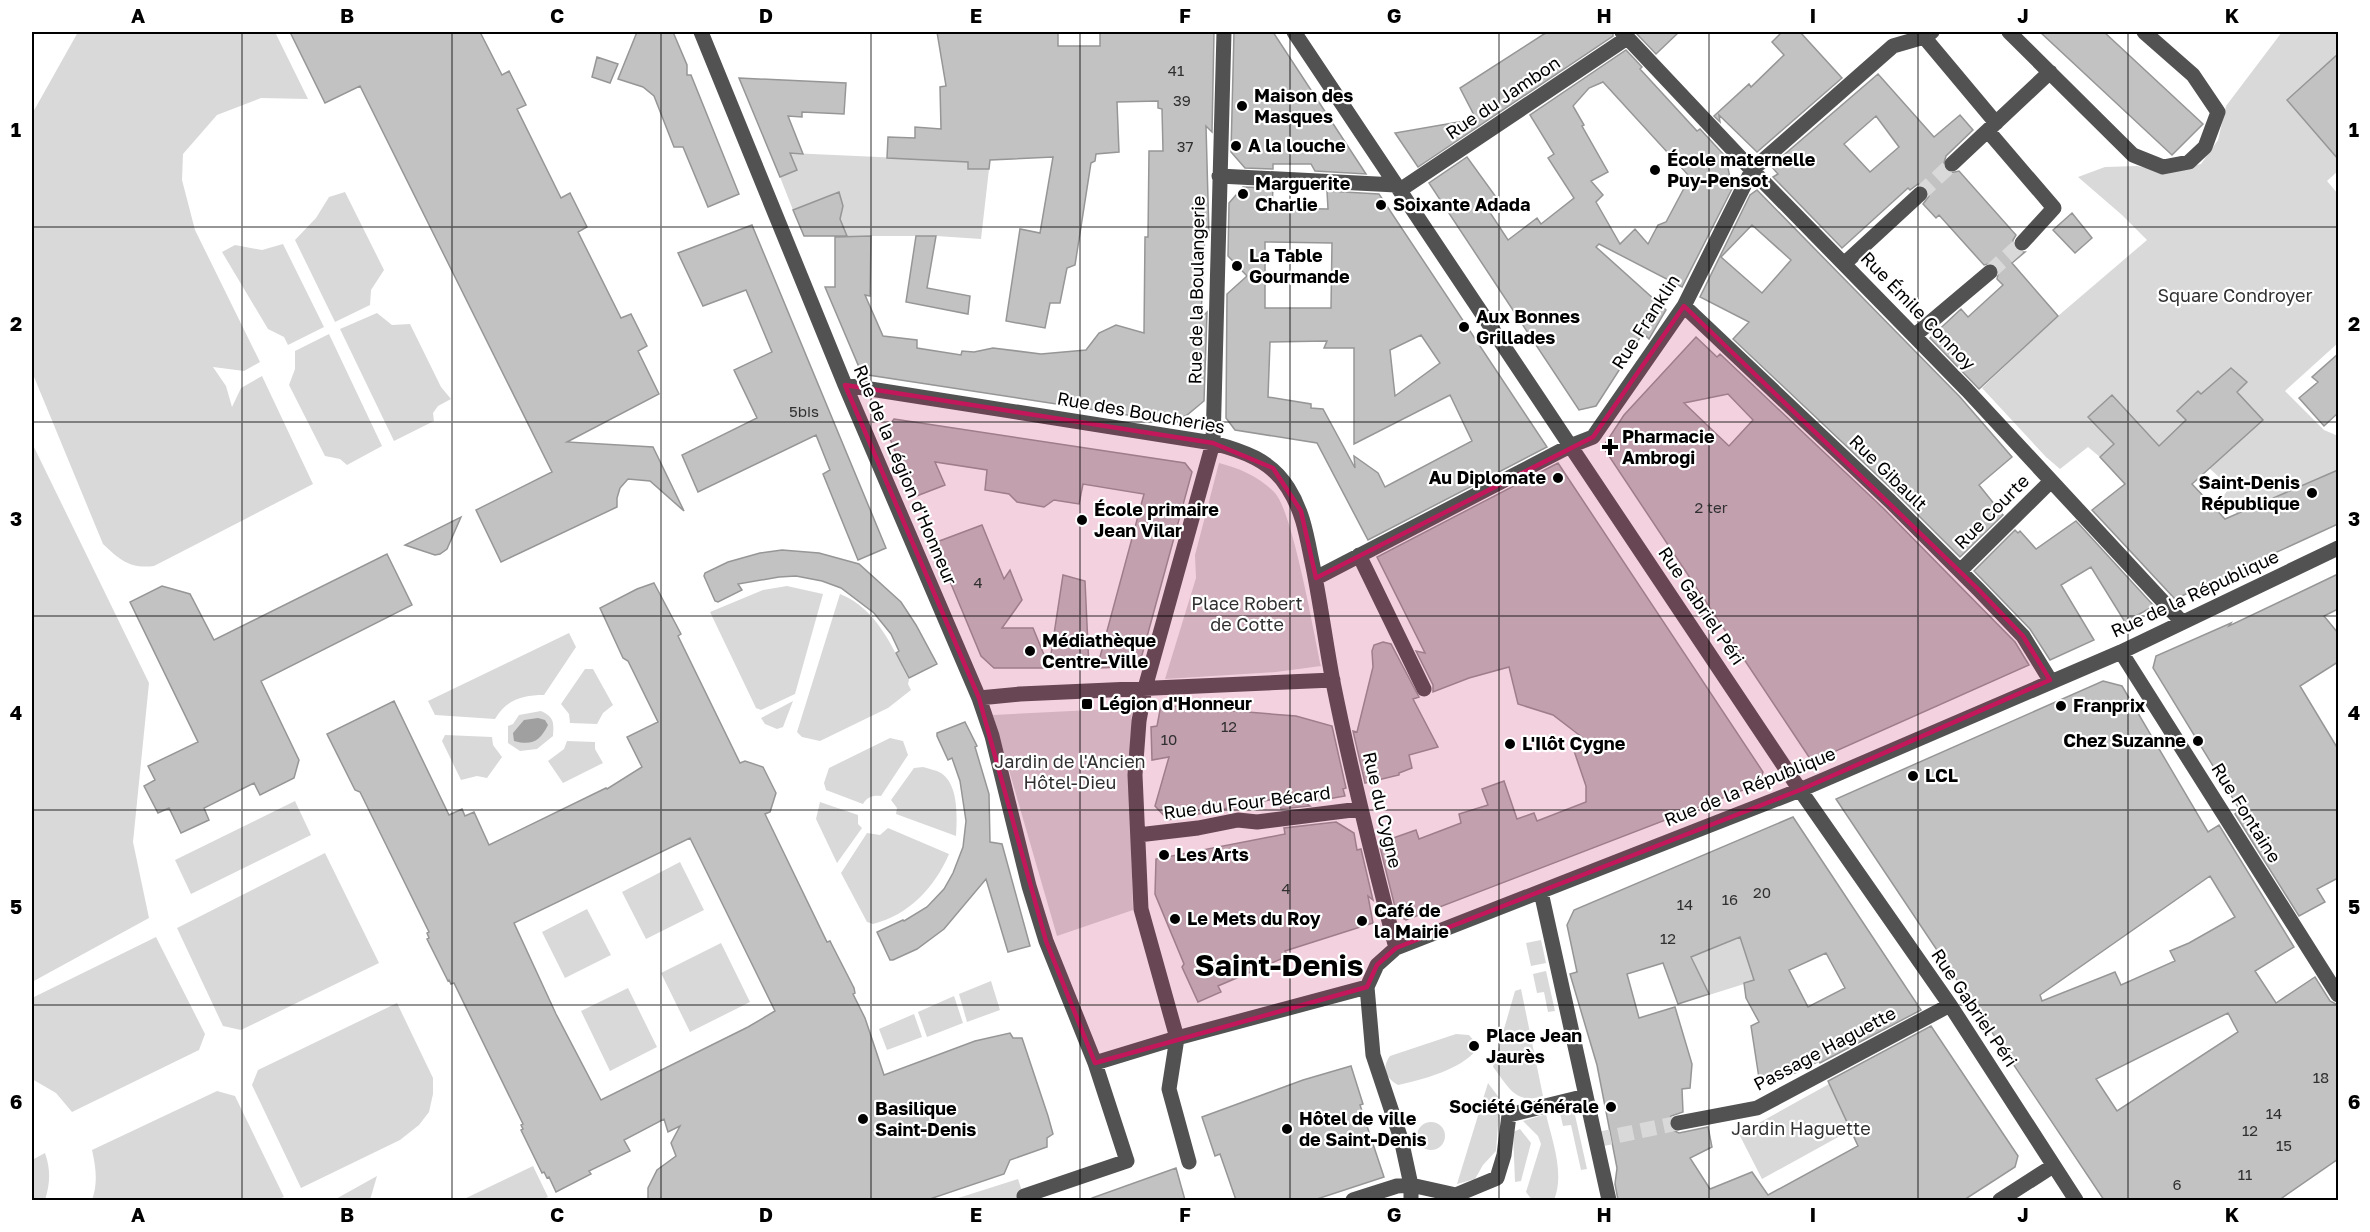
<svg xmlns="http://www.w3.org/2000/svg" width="2370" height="1232" font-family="'Golos Text',sans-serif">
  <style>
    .green { fill: #d9d9d9 }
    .water { fill: #a0a0a0 }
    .building { fill: #c2c2c2; stroke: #969696; stroke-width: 1.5; fill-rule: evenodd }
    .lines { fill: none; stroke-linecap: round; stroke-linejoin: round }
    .minor-tunnel { stroke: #d9d9d9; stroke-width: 15; stroke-dasharray: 15 8; stroke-linecap: butt }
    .minor { stroke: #525252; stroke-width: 15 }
    .marked { fill: #c2185b; fill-opacity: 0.2; stroke: #c2185b; stroke-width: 4.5; stroke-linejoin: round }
    .grid { fill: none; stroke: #000; stroke-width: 1.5; stroke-opacity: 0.55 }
    .poi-dot { fill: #000; stroke: #fff; stroke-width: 2 }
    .labels { text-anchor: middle; stroke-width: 4.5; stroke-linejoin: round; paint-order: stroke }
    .number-label { font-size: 15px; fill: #303030 }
    .poi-label { font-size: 18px; font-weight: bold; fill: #000; stroke: #fff; text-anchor: start }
    .street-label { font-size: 18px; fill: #000; stroke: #fff }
    .park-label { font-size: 18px; fill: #303030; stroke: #fff }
    .town-label { font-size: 30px; font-weight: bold; fill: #000; stroke: #fff }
    .neatline { fill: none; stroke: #000; stroke-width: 2 }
    .grid-label { font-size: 20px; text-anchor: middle; font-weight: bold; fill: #000 }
  </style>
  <rect width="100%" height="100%" fill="#fff"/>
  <path class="green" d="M78,32H275L308,99L261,98L217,115L183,154L182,180L195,230L260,362L244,371L213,367L226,386L232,407L241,388L262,376L313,484L154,566C130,569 120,560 103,544L32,372V114Z
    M2282,32H2338V171L2327,181L2338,194V343L2285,391L2324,430L2338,436V472L2238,514L2222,498L2230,487L2209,468L2159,446L2112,395L2088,417L2114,444L2100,457L2088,447L2060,469L2046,457L1982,388L2058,316L2147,240L2122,215L2078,177L2105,167L2137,166L2166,172L2201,164L2218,140L2226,106Z
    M790,153L968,161L969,169H989L981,239L936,236H847L837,212L842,209L840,196H831L793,210L780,177L796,170Z
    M345,192L384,270L371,290L370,305L335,322L295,240L316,218L329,197Z
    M283,244L324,327L288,345L284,337L268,329L222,252L235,245L262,250Z
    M377,313L392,325L410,324L441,387L451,399L438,406L433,413L434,421L394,441L340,329Z
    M329,334L382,446L347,465L340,459L325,456L289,385L295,369V351Z
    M32,443L149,683L133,842L149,918L32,982Z
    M1219,463C1239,468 1260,477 1275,493C1293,513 1314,634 1321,666L1276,672L1165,679L1196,578L1195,555Z
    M787,586L823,594L795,694L761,710L756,708L710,612L763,590Z
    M840,594C877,609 892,646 909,680L908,684L911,690L888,708L820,741L802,737L797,732Z
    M569,633L576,647L544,695C522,695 506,700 495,719L435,715L428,701Z
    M585,669H593L613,705L603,713L597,724L570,723L569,714L561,704Z
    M793,701L783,727L777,729L765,724L761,718Z
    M1132,708L1129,772L1133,910L1057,936L993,715Z
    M541,711C554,717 554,722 553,736L537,749L520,751L508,743V726L513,724L519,715Z
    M445,735L492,737L493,745L502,757L487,778L477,776L461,780L442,741Z
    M890,738L903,741L908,755L881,796C873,795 867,797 863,804L826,790L824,783L829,768Z
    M567,741L595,742V749L603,763L563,783L548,761L564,749Z
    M923,767C929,769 936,770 941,773C959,785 957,817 956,836L896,814L897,808L891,800L914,768Z
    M295,801L311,835L191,894L175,860Z
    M820,802L858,815V824L862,828L837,863L816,819Z
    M888,828L949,854C935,887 909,915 873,924L867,922L841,873L867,833L880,835Z
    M325,853L379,963L241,1030L223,1026L177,928Z
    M680,862L704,910L646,939L622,892Z
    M587,909L611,955L565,978L542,932Z
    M156,937L205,1034L199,1050L72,1112L56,1093L32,1079V998Z
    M1740,937L1779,973L1709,995L1687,947L1727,942Z
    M1541,940L1546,963L1531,966L1526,943Z
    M721,943L750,1002L690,1032L661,973Z
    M1546,971L1555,1011L1548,1012L1544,992L1537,993L1533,974Z
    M991,981L1000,1010L967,1022L959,994Z
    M628,988L657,1047L610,1071L581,1011Z
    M1521,989L1543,1096C1515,1105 1509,1087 1493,1067L1515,991Z
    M954,996L963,1023L927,1037L918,1012Z
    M397,1003L433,1078V1094L429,1112L419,1125L400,1140L301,1188L252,1085L258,1070Z
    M914,1014L922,1037L887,1050L879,1029Z
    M1456,1034L1469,1035L1475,1042L1476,1050C1462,1069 1422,1080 1398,1085C1386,1078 1381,1068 1390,1056Z
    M1488,1083L1500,1099L1496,1151L1483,1165L1475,1179L1457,1184Z
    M1829,1084L1851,1130L1762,1179L1739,1134Z
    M217,1091L235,1096L284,1197L276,1200H92C98,1183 96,1168 92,1150Z
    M1573,1106L1587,1169L1581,1170L1571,1125L1563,1126L1559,1109Z
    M1546,1114C1552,1141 1565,1173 1554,1200H1532L1526,1192L1541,1144L1538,1136L1523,1121Z
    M1417 1136a14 14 0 1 1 28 0a14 14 0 1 1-28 0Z
    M1520,1129L1531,1143L1521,1181L1515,1182L1513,1132Z
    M45,1153C51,1170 50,1184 45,1200H32V1160Z
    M533,1166L548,1197L541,1200H462Z
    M377,1176L370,1200H334Z
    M1018,1179L1025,1200H952Z"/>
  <path class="water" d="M538,718L545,720L548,725C540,741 532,746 514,741L513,733L524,720Z"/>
  <path class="building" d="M290,32H480L502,75L509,71L526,105L517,109L561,198L570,193L587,227L578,232L621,318L631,314L647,346L638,351L659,394L567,442L653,447L684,511L650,481L628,479L620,488L617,498V507L501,562L476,510L552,472L360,86L325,103Z
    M637,32H673L687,65V75H691L739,194L708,207L683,147H674L654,96L643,87L618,79Z
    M937,32H1058V46H1100V32H1214L1212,132L1206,126L1209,236L1205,231L1201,318L1207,312L1204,401L1187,415L1173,422L868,375L859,367L825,287H835V237L871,236L870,296L865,295L883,336L917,340V348L961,355L962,351L974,352L993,348L1041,354L1086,350L1099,333L1116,325L1144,333L1145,237H1148L1149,151H1163L1162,109L1158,108V101L1117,102L1119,152L1096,154L1095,161L1091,163L1075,265L1067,268L1060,303H1050L1045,328L1006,321L1020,229L1040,233L1053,157L990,160L989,169H968V162L887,158L888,137L915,138V127L941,129L940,87L946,86Z
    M1234,32H1273L1366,174L1315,171L1311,164H1273V169L1245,168L1231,152Z
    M1547,32H1613V36L1418,167L1395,133L1476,119L1460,88Z
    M1635,32H1679L1656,54Z
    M1782,32H1800L1842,78L1757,152L1719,115L1720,122L1714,116L1749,84L1751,87L1784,55L1772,42Z
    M2040,32H2104L2203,124L2172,155Z
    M1626,50L1642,67L1640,69L1697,131L1700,129L1726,157L1732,189L1682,287L1599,244L1596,247L1666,310L1649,339L1643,333L1596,406L1579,410L1429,183L1467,157L1496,197L1485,205L1508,240L1537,218L1541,224L1574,198L1548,158L1554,154L1530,115ZM1603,82L1690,177L1666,222L1658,225L1648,244L1635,229L1620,244L1596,202L1603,195L1591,181L1608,172L1582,126L1584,125L1573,106L1589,88Z
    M2338,54V159L2287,100Z
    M597,57L618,64L610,83L592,77Z
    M1878,74L1934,137L1960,115L1973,130L1946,156L1943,167L1950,173L1959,171L2016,235L2013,240V246L2019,252H2025L2012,263L2058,316L1979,389L1930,338L1961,309L1968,317L2003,285L1997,279L1999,270L1993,263L1984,265L1939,215L1936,218L1923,204L1929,196L1927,187L1918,184L1910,190L1908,188L1842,248L1773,177L1778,174L1771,166ZM1876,116L1899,147L1870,172L1844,144Z
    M739,78L846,83L844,114L802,112V117L788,116L803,154L790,153L797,170L780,177Z
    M1243,187L1273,188L1272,208L1328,209L1327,191L1379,194L1547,447L1368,540L1317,443L1235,430L1226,418L1227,294L1247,276L1228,256L1229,203ZM1265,242L1332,243L1331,308H1265ZM1421,335L1440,363L1395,396L1390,350ZM1327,341L1324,348H1354V444L1450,395L1472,441L1385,487L1378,473L1354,456L1355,468L1323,409L1311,408V404L1268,397L1270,342Z
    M1757,190L1960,397L2012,457L1979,485L2003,515L1960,557L1897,494L1733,339L1749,322L1700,297L1750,195ZM1752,225L1791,260L1762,293L1721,257Z
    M839,192L843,206L840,219L847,236H804L793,210Z
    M2072,213L2092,238L2075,253L2053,230Z
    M752,225L886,548L858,560L823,474L830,470L816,435L698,492L682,455L757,418L734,370L772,352L746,290L703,306L678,253Z
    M916,236H936L927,288L970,296L968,314L906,302Z
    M1696,337L1717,357L1720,354L1883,508L2015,642L2029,665L1818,759L1809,757L1603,447L1624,415ZM1728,394L1753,420L1729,446L1684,403Z
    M2338,354V413L2324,426L2299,398L2318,382L2312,377Z
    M2231,368L2247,382L2237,392L2263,420L2192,484L2225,519L2338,470V524L2175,599L2092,510L2125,484L2100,457L2114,444L2088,417L2112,395L2159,446L2186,420L2177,411L2198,391L2201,394Z
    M894,419L1185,463L1192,472L1142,655L1126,667L1097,668L1144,494L1083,484L1079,504L1054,500L1044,507L1017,502L1009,494L985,490L987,470L935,462L945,485L914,497L886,429Z
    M1558,463L1763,772L1759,784L1406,920L1397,915L1379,843L1416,830L1419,839L1461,823L1459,814L1488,805L1482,789L1504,781L1517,819L1534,813L1537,821L1586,802V786L1573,748L1587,741L1553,715L1518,704L1509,667L1469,678L1433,692V685L1416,651L1425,653L1377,557Z
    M461,517L447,549L440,554L435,555L405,545Z
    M2076,521L2154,606L2125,622L2091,567L2061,585L2094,640L2050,660L2030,629L1974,571L2015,530L2018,533L2020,531L2036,549Z
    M982,525L1004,579L1010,570L1022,600L1002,628H1033L1049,667L1063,575L1085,581L1089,668H994L981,656L934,543Z
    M782,550L819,553L859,564L901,602L916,625L937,664L909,678L896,653L899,651L891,634L874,613L841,588L822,581L796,576L779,577L738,584L742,590L718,602L715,601L704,576L705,573L728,562L760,553Z
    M387,554L412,605L261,681L299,760L294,778L260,795L254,783L204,808L209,820L181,833L169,808L158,813L144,786L155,780L148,766L198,742L130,602L162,586L190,594L214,640Z
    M2338,574V609L2324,616L2338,633V662L2300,686L2338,749V878L2317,889L2325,902L2299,916L2235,814L2240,810L2153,668L2156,656L2231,623L2229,626Z
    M654,583L681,634L678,636L740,763L745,761L763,767L776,793L770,812L765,814L827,942L830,941L832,945L854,988L855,993L853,994L865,1018L884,1075L975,1041L1010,1033L1013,1038H1022L1048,1116L1053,1134L1047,1138V1147L1010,1160L1004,1174L927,1200H648V1188L657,1170L676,1156L671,1143L680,1126L668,1132L664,1119L624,1140L630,1151L589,1171L591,1174L556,1192L549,1177L547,1178L544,1172L542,1173L521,1130L523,1129L521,1125L523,1124L454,983L451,984L449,980L448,981L427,939L429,938L427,933L429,932L360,792L355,790L327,734L394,701L449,815L462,809L465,816L474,812L489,845L606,788L607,789L642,767L627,737L658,722L628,661L623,658L600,608L637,589ZM690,838L775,1011L748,1027L601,1100L556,1014L514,923Z
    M1383,642L1391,644L1419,697L1413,699L1438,747L1409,755L1412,768L1399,773V775L1365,783L1353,731L1357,732L1373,667L1372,651L1374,645Z
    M2103,681L2122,686L2208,832L2219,825L2294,947L2255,971L2276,1003L2315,977L2330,1001L2338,1005V1159L2279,1200H2104L1836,799ZM2210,876L2235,917L2189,943L2170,951L2175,961L2121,985L2115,972L2042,1001L2040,995ZM2228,1013L2238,1032L2117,1111L2096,1079Z
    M1161,705L1296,716L1332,726L1346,788L1343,789L1345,796L1306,803L1310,806L1281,809L1279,798L1168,820L1155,806L1169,757L1152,760L1151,727L1157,726Z
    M965,722L977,746L975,747L989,794L990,842L1002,844L1030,946L1008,952L986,879L944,929L917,949L893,960H890L877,932L903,920L904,921L927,907L944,889L953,873L963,847L966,821L960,781L952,758L948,760L937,736V733Z
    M1793,817L1921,1010L1820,1063L1819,1061L1795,1073L1759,1078L1751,1026L1759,1022L1746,998L1744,983L1754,980L1740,937L1691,957L1709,994L1678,1004L1663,963L1627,974L1639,1018L1675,1007L1692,1064L1690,1088L1682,1089L1683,1112L1671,1116L1669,1120L1670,1129L1679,1133L1708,1127L1712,1147L1690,1158L1710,1189L1752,1172L1768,1195L1858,1146L1828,1081L1931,1026L2018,1156L2015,1167L1964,1200H1618L1615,1184L1617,1168L1597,1065L1570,974L1577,972L1567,925L1574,910ZM1826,953L1845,988L1808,1007L1789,970Z
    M1336,822L1354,833L1357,850L1361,849L1373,900L1368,896L1373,923L1285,951L1288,956L1218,986L1221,992L1198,1002L1182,967L1184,964L1155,894L1156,859L1285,834L1284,828Z
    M1351,1066L1363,1104L1360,1105L1384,1177L1314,1200H1236L1220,1154L1215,1156L1202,1117L1303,1080Z
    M1176,1168L1185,1200H1092V1198Z"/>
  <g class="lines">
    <path class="minor-tunnel" d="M1920,194L1952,164
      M1990,272L2022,243
      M1596,1140L1678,1123"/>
    <path class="minor" d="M701,32L845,385L979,698L992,736L1029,886L1046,941L1095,1063L1127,1161L1024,1196
      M1294,32L1800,790L1950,1005L2076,1200
      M1622,32L1752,170L1967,390L2182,622
      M2009,32L2133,155L2163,167L2189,162L2205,147L2218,112L2193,75L2144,32
      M1924,37L1996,123
      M1988,131L2054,208L2022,243
      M1952,164L2050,72
      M1219,176L1396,185
      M1400,190L1627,38
      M1844,264L1920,194
      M1684,306L1890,501L1978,589L2023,636L2050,680
      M1914,336L1990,272
      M845,385L1213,443C1243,451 1271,460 1288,488C1302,510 1306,532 1311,557C1320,598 1325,640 1333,682C1351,772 1373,860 1396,948
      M1359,555L1424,689
      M1960,571L2051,481
      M1316,578L1570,446L1593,437L1684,306L1752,170L1893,46L1924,37L1932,32
      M2121,652L2338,995
      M979,698L1020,694L1333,680
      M1138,835L1198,828L1238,820L1257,822L1360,809
      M1541,892L1609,1200
      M1095,1063L1177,1038L1367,987
      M1678,1123L1757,1108L1950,1005
      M1189,1162L1169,1089L1177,1038L1141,909L1135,775L1139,721L1145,688L1213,443L1224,32
      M1353,1200L1397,1186L1411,1185L1456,1195L1497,1178L1504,1155L1509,1115L1586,1096
      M1411,1200V1185L1401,1139L1373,1055L1367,987L1377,965L1396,948L1800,790L2121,652L2338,548
      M2000,1200L2053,1166"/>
  </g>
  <path class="marked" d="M1684,306L1978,589L2023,636L2050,680L1800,790L1396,948L1377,965L1367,987L1095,1063L1046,941L979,698L845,385L1213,443L1273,468L1301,511L1316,578L1593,437Z"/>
  <path class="grid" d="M242,32V1200M452,32V1200M661,32V1200M871,32V1200M1080,32V1200M1290,32V1200M1499,32V1200M1709,32V1200M1918,32V1200M2128,32V1200M32,227H2338M32,422H2338M32,616H2338M32,810H2338M32,1005H2338"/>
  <g class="poi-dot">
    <circle cx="1242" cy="106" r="6"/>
    <circle cx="1236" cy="146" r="6"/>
    <circle cx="1655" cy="170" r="6"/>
    <circle cx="1243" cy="194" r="6"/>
    <circle cx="1381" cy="205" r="6"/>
    <circle cx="1237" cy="266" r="6"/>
    <circle cx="1464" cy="327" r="6"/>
    <path d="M1607 438h6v6h6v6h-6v6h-6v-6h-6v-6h6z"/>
    <circle cx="1558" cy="478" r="6"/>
    <circle cx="2312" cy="493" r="6"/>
    <circle cx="1082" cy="520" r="6"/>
    <circle cx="1030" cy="651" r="6"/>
    <rect x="1081" y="698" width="12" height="12" rx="3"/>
    <circle cx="2061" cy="706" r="6"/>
    <circle cx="2198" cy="741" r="6"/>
    <circle cx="1510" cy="744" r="6"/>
    <circle cx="1913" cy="776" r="6"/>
    <circle cx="1164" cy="855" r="6"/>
    <circle cx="1175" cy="919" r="6"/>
    <circle cx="1362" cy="921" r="6"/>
    <circle cx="1474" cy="1046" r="6"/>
    <circle cx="1611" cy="1107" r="6"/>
    <circle cx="863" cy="1119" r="6"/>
    <circle cx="1287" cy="1129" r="6"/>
  </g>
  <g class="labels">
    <g class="number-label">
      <text x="1176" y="76">41</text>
      <text x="1182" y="106">39</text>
      <text x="1185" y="152">37</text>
      <text x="804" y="417">5bis</text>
      <text x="1711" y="513">2 ter</text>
      <text x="978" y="588">4</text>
      <text x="1229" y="732">12</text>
      <text x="1169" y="745">10</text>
      <text x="1286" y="894">4</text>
      <text x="1762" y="898">20</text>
      <text x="1730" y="905">16</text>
      <text x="1685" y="910">14</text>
      <text x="1668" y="944">12</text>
      <text x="2321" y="1083">18</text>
      <text x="2274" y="1119">14</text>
      <text x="2250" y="1136">12</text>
      <text x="2284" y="1151">15</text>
      <text x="2245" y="1180">11</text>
      <text x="2177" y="1190">6</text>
    </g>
    <g class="poi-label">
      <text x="1254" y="102">Maison des<tspan x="1254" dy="21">Masques</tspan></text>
      <text x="1248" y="152">A la louche</text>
      <text x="1667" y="166">École maternelle<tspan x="1667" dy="21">Puy-Pensot</tspan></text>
      <text x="1255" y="190">Marguerite<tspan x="1255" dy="21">Charlie</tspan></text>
      <text x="1393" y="211">Soixante Adada</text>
      <text x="1249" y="262">La Table<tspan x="1249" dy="21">Gourmande</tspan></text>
      <text x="1476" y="323">Aux Bonnes<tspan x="1476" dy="21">Grillades</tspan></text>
      <text x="1622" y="443">Pharmacie<tspan x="1622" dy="21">Ambrogi</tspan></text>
      <text x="1546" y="484" text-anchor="end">Au Diplomate</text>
      <text x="2300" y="489" text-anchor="end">Saint-Denis<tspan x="2300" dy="21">République</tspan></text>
      <text x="1094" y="516">École primaire<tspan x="1094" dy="21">Jean Vilar</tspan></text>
      <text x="1042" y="647">Médiathèque<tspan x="1042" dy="21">Centre-Ville</tspan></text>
      <text x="1099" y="710">Légion d'Honneur</text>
      <text x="2073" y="712">Franprix</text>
      <text x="2186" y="747" text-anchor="end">Chez Suzanne</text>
      <text x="1522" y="750">L'Ilôt Cygne</text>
      <text x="1925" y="782">LCL</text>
      <text x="1176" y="861">Les Arts</text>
      <text x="1374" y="917">Café de<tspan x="1374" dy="21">la Mairie</tspan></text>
      <text x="1187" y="925">Le Mets du Roy</text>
      <text x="1486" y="1042">Place Jean<tspan x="1486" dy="21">Jaurès</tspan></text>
      <text x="1599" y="1113" text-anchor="end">Société Générale</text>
      <text x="875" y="1115">Basilique<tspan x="875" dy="21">Saint-Denis</tspan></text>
      <text x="1299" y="1125">Hôtel de ville<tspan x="1299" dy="21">de Saint-Denis</tspan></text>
    </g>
    <g class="street-label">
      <text transform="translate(1503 98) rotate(-34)" y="6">Rue du Jambon</text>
      <text transform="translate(1197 290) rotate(-89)" y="6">Rue de la Boulangerie</text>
      <text transform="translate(1918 311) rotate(46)" y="6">Rue Émile Connoy</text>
      <text transform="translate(1646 322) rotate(-57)" y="6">Rue Franklin</text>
      <text transform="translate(1141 413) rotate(10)" y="6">Rue des Boucheries</text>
      <text transform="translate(1888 473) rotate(44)" y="6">Rue Gibault</text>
      <text transform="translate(905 475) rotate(67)" y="6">Rue de la Légion d'Honneur</text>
      <text transform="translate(1992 512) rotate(-45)" y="6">Rue Courte</text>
      <text transform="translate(2195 594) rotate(-25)" y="6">Rue de la République</text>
      <text transform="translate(1701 606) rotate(56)" y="6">Rue Gabriel Péri</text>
      <text transform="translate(1750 787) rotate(-22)" y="6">Rue de la République</text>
      <text transform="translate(1247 803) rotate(-7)" y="6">Rue du Four Bécard</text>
      <text transform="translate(1382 810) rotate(77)" y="6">Rue du Cygne</text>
      <text transform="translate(2246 813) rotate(58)" y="6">Rue Fontaine</text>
      <text transform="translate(1974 1008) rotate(56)" y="6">Rue Gabriel Péri</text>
      <text transform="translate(1825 1049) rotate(-28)" y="6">Passage Haguette</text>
    </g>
    <g class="park-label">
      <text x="2235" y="302">Square Condroyer</text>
      <text x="1247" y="610">Place Robert<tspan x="1247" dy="21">de Cotte</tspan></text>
      <text x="1070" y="768">Jardin de l'Ancien<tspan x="1070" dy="21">Hôtel-Dieu</tspan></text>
      <text x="1801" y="1135">Jardin Haguette</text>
    </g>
    <g class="town-label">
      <text x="1279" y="976">Saint-Denis</text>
    </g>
  </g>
  <rect width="2370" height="1232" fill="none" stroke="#ffffff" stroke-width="66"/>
  <rect x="33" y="33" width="2304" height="1166" class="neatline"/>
  <g class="grid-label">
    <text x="138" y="23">A</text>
    <text x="347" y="23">B</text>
    <text x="557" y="23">C</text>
    <text x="766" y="23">D</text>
    <text x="976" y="23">E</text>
    <text x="1185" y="23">F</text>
    <text x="1394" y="23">G</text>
    <text x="1604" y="23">H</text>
    <text x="1813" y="23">I</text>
    <text x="2023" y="23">J</text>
    <text x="2232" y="23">K</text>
    <text x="16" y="137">1</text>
    <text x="2354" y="137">1</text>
    <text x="16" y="331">2</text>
    <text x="2354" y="331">2</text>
    <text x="16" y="526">3</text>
    <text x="2354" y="526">3</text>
    <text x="16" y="720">4</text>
    <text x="2354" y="720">4</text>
    <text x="16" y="914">5</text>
    <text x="2354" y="914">5</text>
    <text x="16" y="1109">6</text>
    <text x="2354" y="1109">6</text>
    <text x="138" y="1222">A</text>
    <text x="347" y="1222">B</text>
    <text x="557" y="1222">C</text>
    <text x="766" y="1222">D</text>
    <text x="976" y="1222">E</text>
    <text x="1185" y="1222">F</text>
    <text x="1394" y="1222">G</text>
    <text x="1604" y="1222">H</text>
    <text x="1813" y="1222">I</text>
    <text x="2023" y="1222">J</text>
    <text x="2232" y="1222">K</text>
  </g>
</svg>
